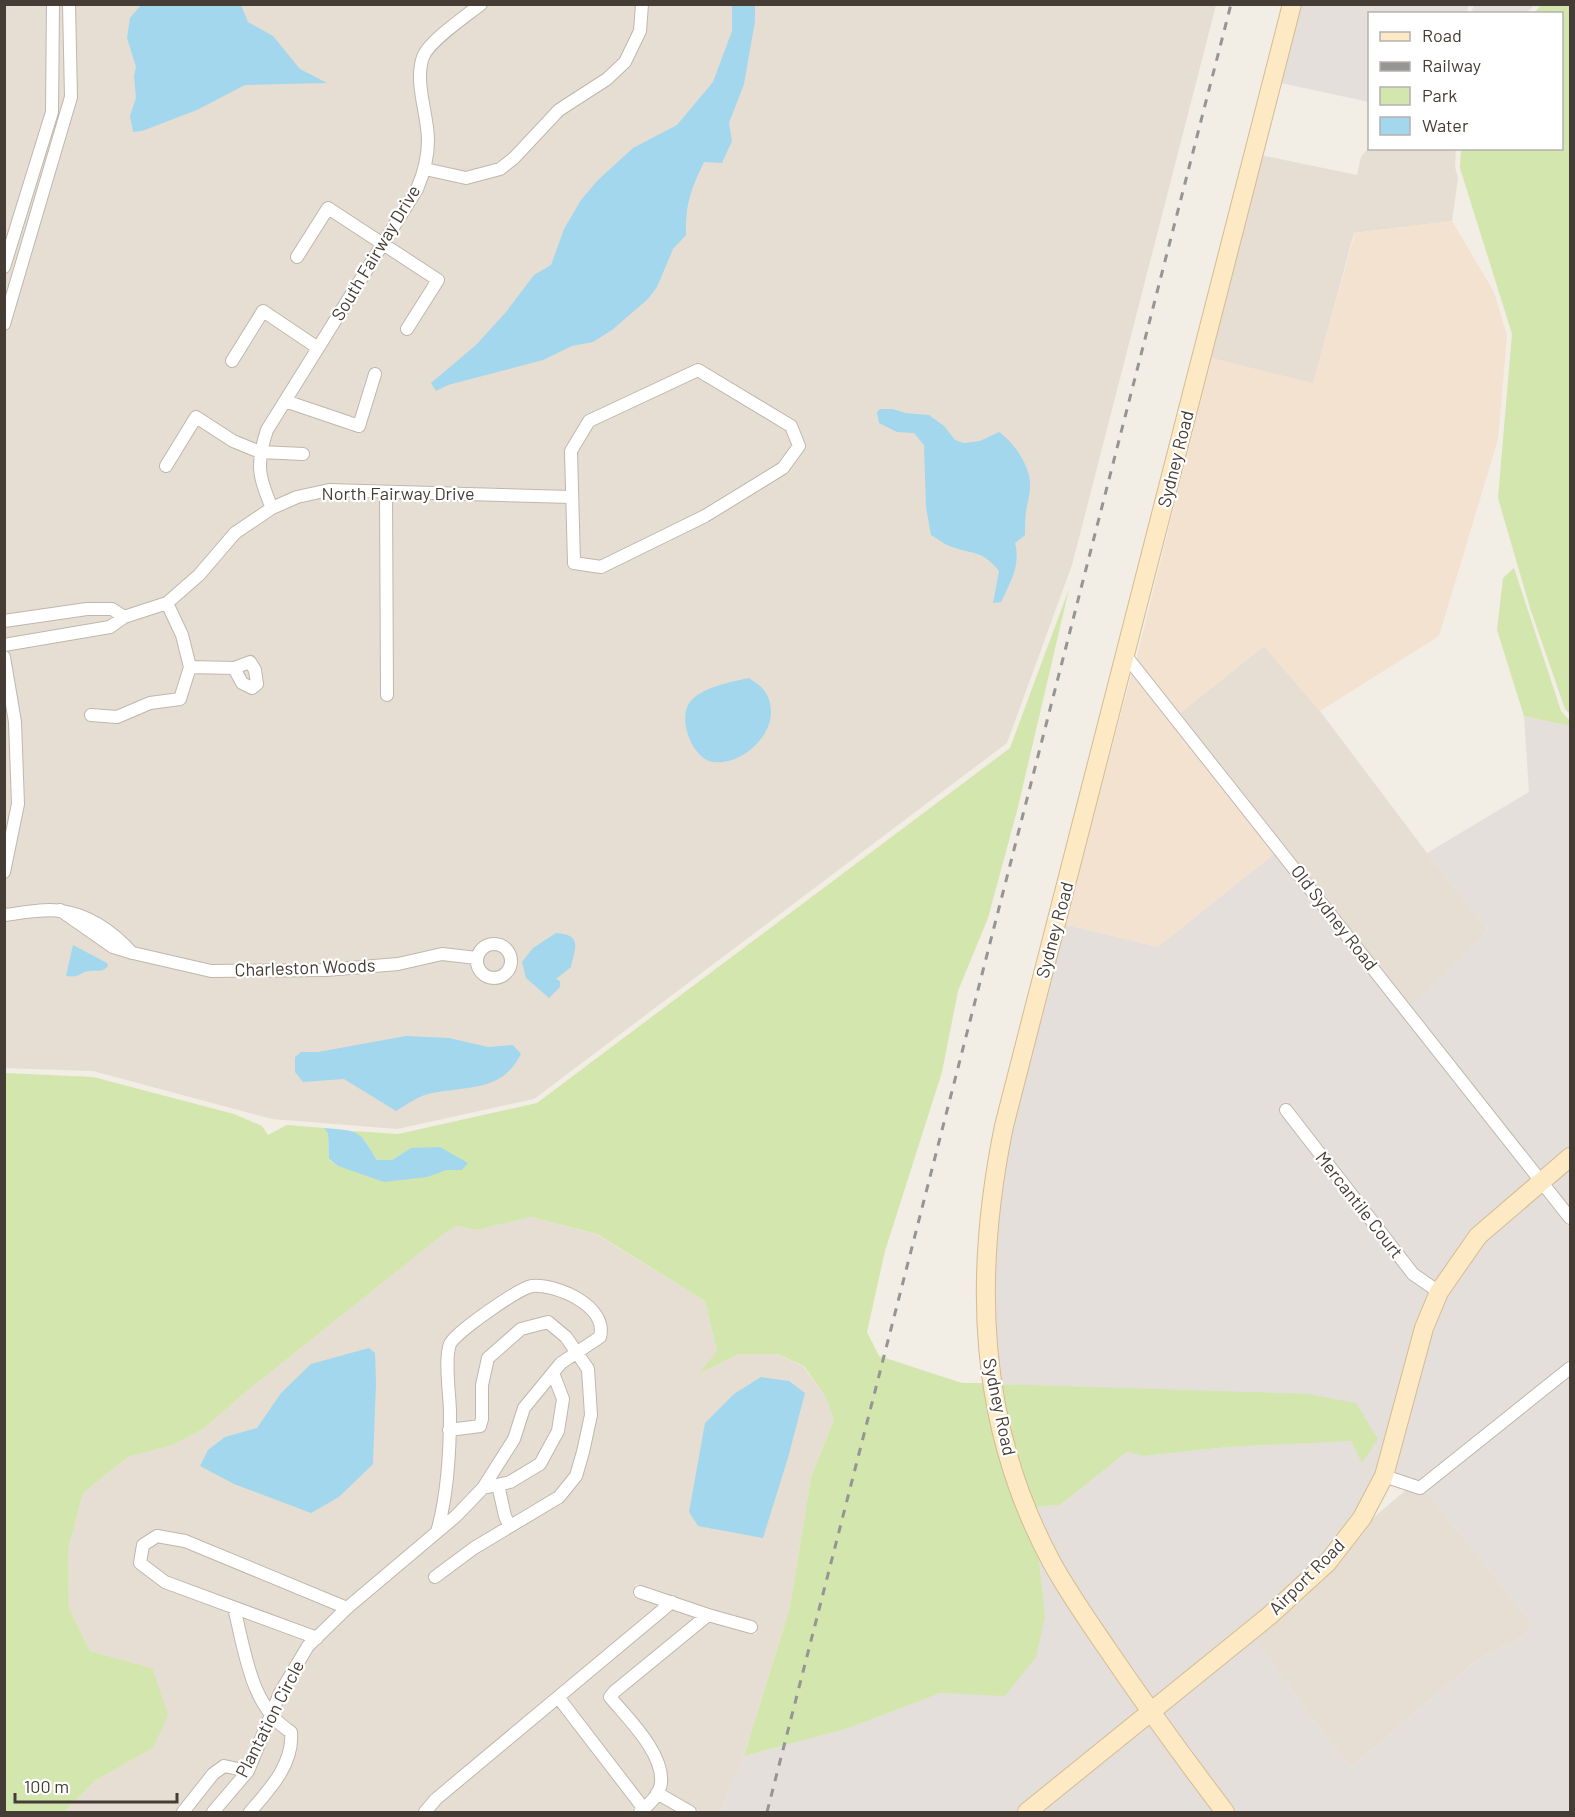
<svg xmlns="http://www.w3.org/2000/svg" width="1575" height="1817" font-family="Barlow,sans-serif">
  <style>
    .residential { fill: #e6ded3; fill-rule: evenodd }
    .commercial { fill: #f4e2d0 }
    .industrial { fill: #e4dfda }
    .green { fill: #d2e6ae }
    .water { fill: #a2d7ee }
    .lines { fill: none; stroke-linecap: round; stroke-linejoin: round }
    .street-casing { stroke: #c0b7ab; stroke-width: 14 }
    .secondary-casing { stroke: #d2bc96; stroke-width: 20 }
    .street { stroke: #fff; stroke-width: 12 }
    .secondary { stroke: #fdeac4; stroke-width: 18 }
    .rail { stroke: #959595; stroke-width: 3; stroke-dasharray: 8 8; stroke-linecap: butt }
    .labels { text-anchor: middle; stroke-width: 4.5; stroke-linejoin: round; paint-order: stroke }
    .street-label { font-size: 18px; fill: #453d35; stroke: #fff }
  </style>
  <rect width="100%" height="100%" fill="#f2ede5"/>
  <path class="residential" d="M5,5H1216L1072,565L1007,743L534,1099L397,1129L272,1119L93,1071L5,1068Z
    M1369,147L1456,149L1455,167L1458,178L1452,221L1354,233L1313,384L1211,358L1261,155L1357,175L1361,157Z
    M1264,646L1320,711L1427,853L1488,930L1411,1006L1180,713Z
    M531,1217L596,1234L705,1301L717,1351L701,1373L739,1354H776L803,1366L825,1396L834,1419L811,1477L790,1607L744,1756L720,1812H701L665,1791L667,1785L666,1768L659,1749L617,1697L710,1622L756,1634L758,1623L711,1610L709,1607L707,1609L675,1597L673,1594L670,1596L636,1584L633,1596L660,1604L431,1794L417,1812H64L96,1780L153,1748L152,1668L90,1651L69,1608L68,1550L83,1493L128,1457L173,1445L203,1429L242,1395L446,1232L457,1226L477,1230ZM804,1393L788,1458L763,1537Z
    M1407,1489L1419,1494L1426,1491L1533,1625L1522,1637L1478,1659L1351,1767L1315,1722L1253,1637L1366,1524Z
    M674,1609L696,1617L610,1687L605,1693L606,1701L648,1753L654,1769L655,1783L645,1800L566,1698Z
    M558,1705L636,1807L630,1812H433L440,1803Z
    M659,1801L679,1812H650Z"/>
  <path class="commercial" d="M1452,221L1494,292L1507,336L1498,439L1439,636L1320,711L1264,646L1180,713L1190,727L1136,660L1211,358L1313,383L1355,233Z
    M1132,673L1275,853L1158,947L1064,924Z"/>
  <path class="industrial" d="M1301,5H1469L1466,13L1370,14L1369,102L1281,83Z
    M1474,5V4L1534,5L1527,13H1471Z
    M1524,716L1570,726V1149L1542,1172L1407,1002L1411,1005L1488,930L1427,853L1529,792Z
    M1275,853L1534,1179L1437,1284L1417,1270L1287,1102L1279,1108L1409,1278L1432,1294L1379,1473L1357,1514L1323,1557L1300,1579L1150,1703L1057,1560L1033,1507L1060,1505L1127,1452L1144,1456L1228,1447L1378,1439L1083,1387L997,1384L991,1260L1010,1128L1063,924L1158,947Z
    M1570,1165V1209L1550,1182Z
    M1541,1189L1570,1228V1360L1418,1481L1392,1472L1430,1331L1444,1296L1482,1240Z
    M1570,1376V1812H1232L1158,1713L1253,1637L1315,1722L1351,1767L1478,1659L1522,1637L1533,1625L1426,1491Z
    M1037,1544L1142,1710L1017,1812H720L744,1756L846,1729L941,1693L1005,1695Z
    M1149,1720L1218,1812H1037Z"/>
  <path class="green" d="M1541,5H1570V714L1565,709L1530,608L1498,498L1512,334L1460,168L1461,149L1562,148V14L1534,13Z
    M1514,568L1561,711L1570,721V726L1524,716L1497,630L1503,578Z
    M1069,589L1018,807L988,918L958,991L942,1072L885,1251L867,1332L879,1356L962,1383H985L1037,1544L1045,1617L1036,1657L1005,1696L941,1693L846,1729L744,1756L790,1607L811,1477L834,1419L825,1396L804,1366L777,1354H739L699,1374L717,1351L705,1301L597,1234L531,1217L477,1230L457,1226L446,1232L242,1395L203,1429L173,1445L128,1457L83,1493L68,1550L69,1608L90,1651L152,1668L168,1715L153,1748L96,1780L64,1812H5V1073L93,1077L234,1114L262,1126L268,1135L287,1125L324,1128L328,1132L329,1160L338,1166L350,1170L427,1176L447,1170H462L411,1148L392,1160H377L366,1142L353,1131L398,1134L537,1103L1010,748Z
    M997,1384L1308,1394L1356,1403L1378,1439L1362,1463L1351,1441L1228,1447L1144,1456L1127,1452L1060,1505L1034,1507L1031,1505Z"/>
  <path class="water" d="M141,5H241L248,22L273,36L300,69L327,83L245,85L197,110L142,131L133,132L130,116L136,98L134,76L136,67L127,38L130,18Z
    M732,5H755V21L744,84L729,123L732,141L722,163L704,162C691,189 685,205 686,235L673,249L657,287L648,299L612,330L593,342L572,346L543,360L448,385L436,391L431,383L476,345L506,312L534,275L551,265L564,229L581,200L598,180L633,148L677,125L713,82L732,31Z
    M880,409H893L905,413L929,415L944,426L955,440L964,443L980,441L999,432C1015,443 1032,469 1030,488C1030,494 1028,500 1027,506C1025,516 1025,525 1025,535L1015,543C1021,565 1010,583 1001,602L993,603L999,571C982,550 975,555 952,547C945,545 938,539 931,535L926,507L924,445L914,433L897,432L879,423L877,412Z
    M749,678C753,681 760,685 763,689C771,697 773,714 769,724C762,745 737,765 713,762C692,759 677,718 690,702C702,687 731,682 749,678Z
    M556,933C583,935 575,947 571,967L556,979L560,981V987L549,998L526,978L522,962L533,948Z
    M73,945L107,963L108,966C102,973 98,970 90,971C79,972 81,978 66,976Z
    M406,1036L449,1038L488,1047L513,1045L521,1054C501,1094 465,1085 428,1094C417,1097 406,1105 396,1111L344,1079L303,1082L295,1072V1057L301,1052H318Z
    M324,1128C360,1131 358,1129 377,1160H392L411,1148L440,1147L468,1163L462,1170H447L427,1177L384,1182L338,1166L329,1159L328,1133Z
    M369,1348L375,1353L376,1382L373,1464L339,1497L311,1513L234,1484L200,1466L208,1450L225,1437L257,1428L281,1393L311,1364Z
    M761,1377L789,1381L805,1393L788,1458L763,1538L698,1526L689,1512L705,1423L734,1394Z"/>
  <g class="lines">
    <defs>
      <path id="street" d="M425,169L466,178L500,169L514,158L559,110L607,79L625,62L640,31L642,4
        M297,257L328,208L438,280L407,329
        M4,267L52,112L53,4
        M4,324L71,97L69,4
        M232,361L263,311L318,348
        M698,370L791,426L799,446L783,468L705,516L601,567L574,563L571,451L589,421Z
        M285,401L359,426L375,374
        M166,466L196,417L233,441L260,452L303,454
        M386,492L387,695
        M272,508C258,476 256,464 267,430L417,189C424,173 428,158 428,140C428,115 414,82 423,57C429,41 466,16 481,4
        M4,621L87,609H112L124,617
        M4,645L110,627L124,617L167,603L199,575L235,533L272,508L297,497L329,490L571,497
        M1126,656L1570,1218
        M4,657L15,722L18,804L4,872
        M190,667L234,668L242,683L252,688L257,684L255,670L250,662L234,668
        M91,715L117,717L150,703L180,699L190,667L182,635L167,603
        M60,910L113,947L133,953L211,971L326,970L398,964L442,954L477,958
        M4,915C22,913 43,908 61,911C89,915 113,932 132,953
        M477 961a17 17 0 1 1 34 0a17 17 0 1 1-34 0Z
        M1286,1110L1413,1274L1439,1292
        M1384,1476L1420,1488L1570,1368
        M498,1485L505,1516L509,1525
        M483,1488L510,1482L540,1464L558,1431L563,1399L553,1373
        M435,1577L474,1548L559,1497L576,1476L583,1452L591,1415L588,1369L566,1337L548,1322L521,1329L488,1358L482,1385V1419L480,1426L449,1430
        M640,1592L708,1615L751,1627
        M234,1608C245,1650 250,1707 291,1732C294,1764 269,1790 250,1812
        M317,1638L165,1582L140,1563L143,1545L157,1536L185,1541L347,1608
        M558,1697L644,1809
        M657,1793L690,1812
        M183,1812L213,1774L224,1766L248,1771
        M213,1812L248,1771L280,1693L308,1646L347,1608L456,1516L483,1488L514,1439L524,1408L561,1363L600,1337C608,1306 557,1284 532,1286C519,1288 456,1332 450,1344C444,1359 450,1396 450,1413C450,1453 448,1494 437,1532
        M425,1812L436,1799L672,1602
        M640,1812C648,1806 660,1794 661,1783C664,1753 628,1719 610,1697L614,1692L708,1615"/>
      <path id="secondary" d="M1027,1812L1269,1616L1328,1562L1362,1518L1384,1476L1424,1328L1439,1292L1478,1236L1570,1157
        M1225,1812C1184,1758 1144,1703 1106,1647C1087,1619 1068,1592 1052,1563C977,1424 973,1277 1004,1126L1292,4"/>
    </defs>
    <use href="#street" class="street-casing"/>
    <use href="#secondary" class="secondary-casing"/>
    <use href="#street" class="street"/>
    <use href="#secondary" class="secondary"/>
    <path class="rail" d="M767,1812L1231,4"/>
  </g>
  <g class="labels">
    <g class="street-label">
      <text transform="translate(376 253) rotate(-59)" y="6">South Fairway Drive</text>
      <text transform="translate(1176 459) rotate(-76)" y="6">Sydney Road</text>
      <text x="398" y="500">North Fairway Drive</text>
      <text transform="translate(1334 918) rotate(52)" y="6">Old Sydney Road</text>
      <text transform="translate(1055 930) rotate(-75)" y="6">Sydney Road</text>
      <text transform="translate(305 968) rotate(-2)" y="6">Charleston Woods</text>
      <text transform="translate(1359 1205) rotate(52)" y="6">Mercantile Court</text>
      <text transform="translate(999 1407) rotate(78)" y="6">Sydney Road</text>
      <text transform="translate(1307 1577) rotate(-45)" y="6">Airport Road</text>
      <text transform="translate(270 1719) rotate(-63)" y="6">Plantation Circle</text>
    </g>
  </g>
  <rect width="1575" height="1817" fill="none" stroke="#453d35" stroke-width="12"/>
  <rect x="1368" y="12" width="195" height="138" fill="#ffffff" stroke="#b5b1ae" stroke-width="1.5"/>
  <rect x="1380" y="32" width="30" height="9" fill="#fdeac4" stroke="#b5b1ae" stroke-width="1.5"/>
  <text x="1422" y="42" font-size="18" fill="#453d35">Road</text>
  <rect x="1380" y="62" width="30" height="9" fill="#959595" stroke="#b5b1ae" stroke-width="1.5"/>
  <text x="1422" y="72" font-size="18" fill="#453d35">Railway</text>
  <rect x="1380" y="87" width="30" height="18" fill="#d2e6ae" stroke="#b5b1ae" stroke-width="1.5"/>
  <text x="1422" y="102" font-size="18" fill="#453d35">Park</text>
  <rect x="1380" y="117" width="30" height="18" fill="#a2d7ee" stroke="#b5b1ae" stroke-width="1.5"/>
  <text x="1422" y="132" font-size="18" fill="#453d35">Water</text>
  <path d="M15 1793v9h162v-9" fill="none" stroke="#453d35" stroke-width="3"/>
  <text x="24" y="1793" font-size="18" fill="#453d35" stroke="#ffffff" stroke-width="4.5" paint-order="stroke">100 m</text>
</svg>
